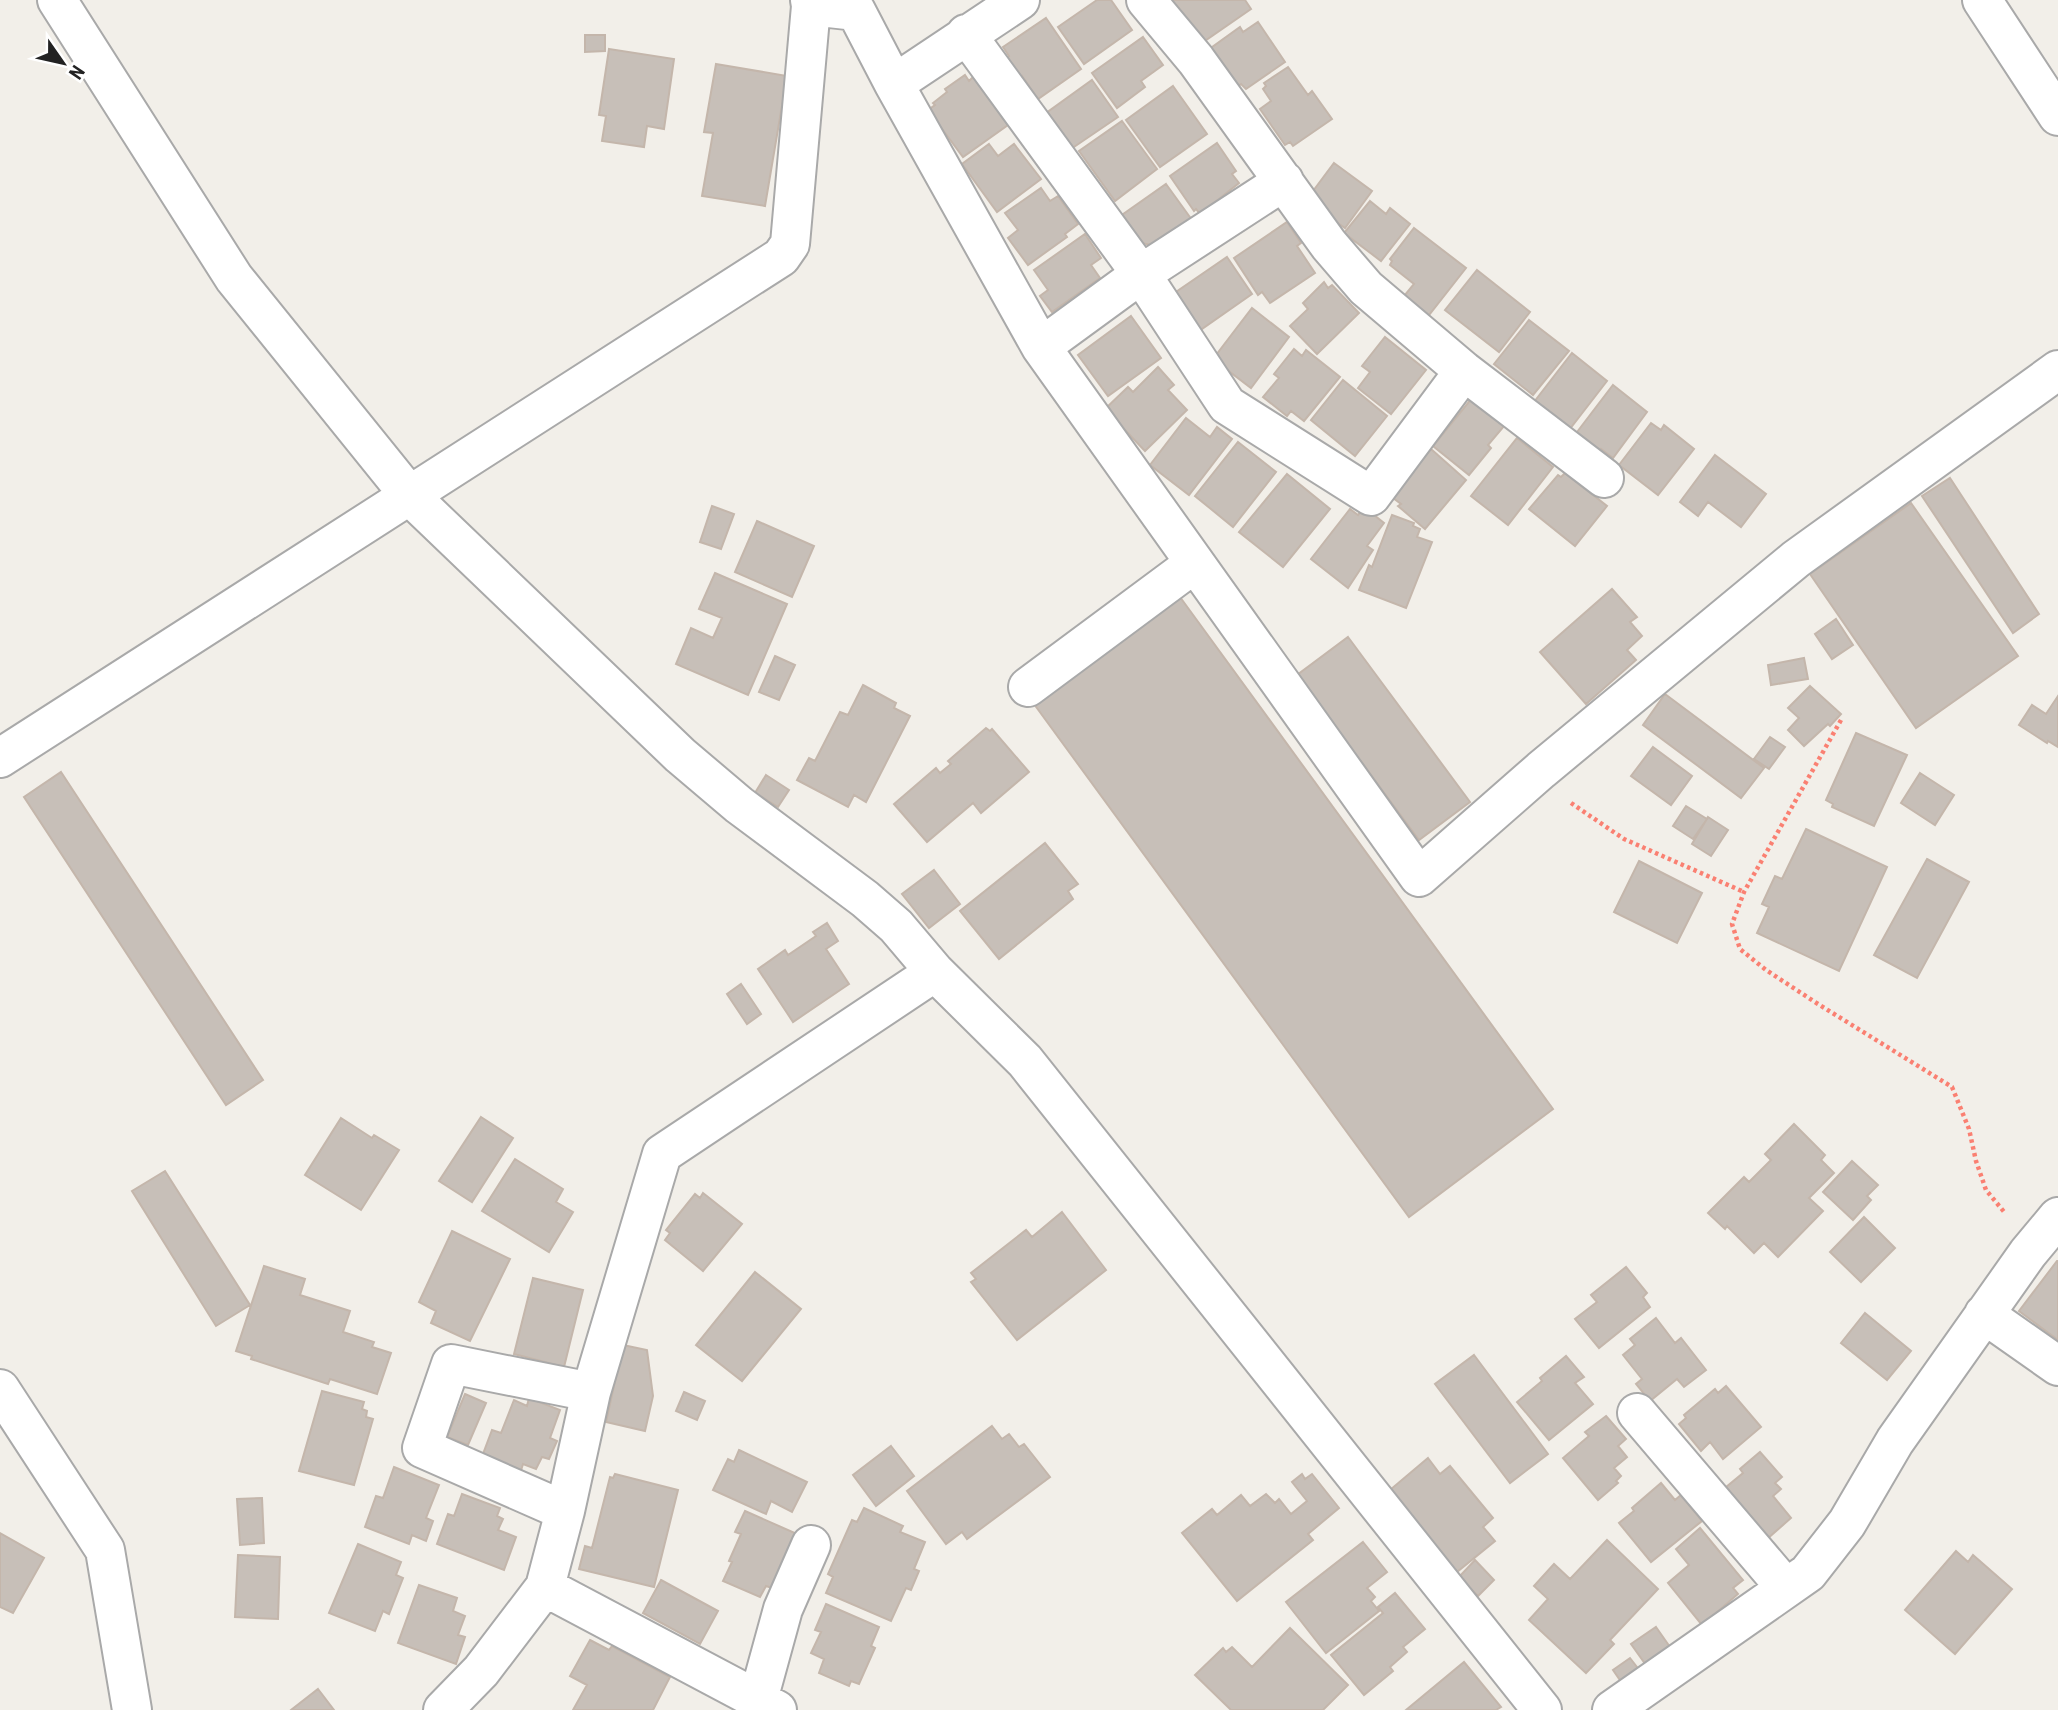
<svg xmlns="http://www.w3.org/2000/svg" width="2058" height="1710" font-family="'Roboto Condensed',sans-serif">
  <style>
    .building { fill: #c7bfb8; stroke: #c4b6ab; stroke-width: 2 }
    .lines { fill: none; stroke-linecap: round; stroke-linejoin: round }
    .minor-casing { stroke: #a9a9a9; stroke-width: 42 }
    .path { stroke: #fa8072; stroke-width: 4.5; stroke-dasharray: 3.5 3.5; stroke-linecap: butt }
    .minor { stroke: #fff; stroke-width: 38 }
  </style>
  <rect width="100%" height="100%" fill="#f2efe9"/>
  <path class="building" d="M1097,0H1111L1132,30L1084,64L1058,27Z
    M1165,0H1245L1251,9L1196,47Z
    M1046,18L1081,69L1038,99L1022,76L1018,79L1005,60L1009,56L1003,47Z
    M1258,22L1285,62L1246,89L1241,84L1235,89L1208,50L1240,27L1243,32Z
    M585,35H605V51L585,52Z
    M1143,37L1163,65L1141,81L1145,87L1117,108L1092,73Z
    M609,49L674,59L664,129L647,126L644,147L602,141L606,116L599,115Z
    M716,64L787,76L765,206L702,196L713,133L704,132Z
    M1288,67L1308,95L1312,91L1332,119L1293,146L1290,142L1285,145L1260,109L1271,101L1263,89L1266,86L1264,83Z
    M965,75L969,81L973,77L1008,125L963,157L928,110L935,105L933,103L947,92L945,89Z
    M1092,80L1118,117L1071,149L1042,116Z
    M1173,86L1207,134L1160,167L1126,120Z
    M1122,121L1157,169L1115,201L1079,151Z
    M1217,143L1236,171L1232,174L1239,183L1200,214L1196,209L1194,211L1170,176Z
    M989,144L998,156L1014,144L1041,179L997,212L962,164Z
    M1334,163L1372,191L1345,228L1316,208L1310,195Z
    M1166,184L1192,220L1156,246L1137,242L1119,217Z
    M1041,188L1050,201L1058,196L1078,224L1065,234L1067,237L1028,265L1008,238L1018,230L1005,213Z
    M1370,201L1386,214L1390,208L1410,224L1381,261L1344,233Z
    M1287,222L1301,243L1297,246L1315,273L1270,303L1262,292L1258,295L1234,258Z
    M1414,228L1466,268L1429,315L1404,296L1414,284L1390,265L1392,261L1390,259Z
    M1085,234L1101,258L1091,265L1100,278L1052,312L1040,296L1048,290L1034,270Z
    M1227,257L1252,294L1199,331L1173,294Z
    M1477,270L1530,312L1499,352L1445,310Z
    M1324,282L1328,288L1332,285L1359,313L1317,354L1290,326L1308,309L1303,303Z
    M1252,308L1289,337L1251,388L1213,359Z
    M1131,316L1161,358L1108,396L1078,355Z
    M1529,320L1569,351L1533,395L1494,364Z
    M1385,337L1426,370L1391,414L1358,388L1370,372L1362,366Z
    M1294,349L1302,356L1306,350L1340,377L1304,421L1291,411L1287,416L1263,397L1279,378L1274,374Z
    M1572,353L1607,381L1569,430L1534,402Z
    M1158,367L1174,385L1168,390L1187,410L1145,451L1105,409L1128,387L1133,392Z
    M1343,380L1387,416L1355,456L1311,420Z
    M1613,385L1647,412L1613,458L1601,449L1597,455L1574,436Z
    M1472,398L1505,425L1488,445L1491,448L1469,475L1433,446Z
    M1186,418L1210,437L1217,427L1232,439L1189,495L1150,465Z
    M1651,423L1661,430L1664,425L1694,449L1658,495L1619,465Z
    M1517,438L1553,467L1508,525L1471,496Z
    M1238,442L1276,472L1233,527L1195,496Z
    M1431,449L1466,480L1425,529L1398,506L1401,504L1393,498L1414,456L1423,458Z
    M1715,455L1766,494L1741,527L1708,502L1698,516L1680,502Z
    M1565,473L1607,506L1575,546L1529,509L1558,475L1561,477Z
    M1287,474L1330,509L1283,567L1239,532Z
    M1950,478L2039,614L2013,633L1922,496Z
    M1911,503L2018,656L1916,728L1810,574Z
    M712,506L734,514L721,549L700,542Z
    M1364,507L1384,523L1367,546L1373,550L1348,588L1311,559L1350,509L1358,515Z
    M1392,515L1414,523L1413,526L1420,529L1417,537L1432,542L1406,608L1359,590L1369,565L1372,567Z
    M757,521L814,546L792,597L735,572Z
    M715,573L787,604L748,695L676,664L691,628L713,638L722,618L699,609Z
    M1612,589L1637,617L1630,622L1642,636L1627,650L1636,660L1586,704L1540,652Z
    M1180,597L1553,1109L1409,1217L1034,704Z
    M1836,619L1853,645L1832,659L1815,634Z
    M1348,637L1470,802L1419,840L1297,675Z
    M775,656L795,665L779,700L759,692Z
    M1804,658L1808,679L1771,685L1768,665Z
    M863,685L896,703L894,708L910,716L866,802L854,795L848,807L797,780L809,758L815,761L840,712L848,715Z
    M1810,686L1841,714L1830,726L1828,724L1804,746L1788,730L1799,718L1788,708Z
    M1665,694L1764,768L1741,798L1643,725Z
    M2058,696V747L2048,741L2047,743L2019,725L2032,705L2046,714Z
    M986,728L990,731L992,729L1029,772L981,813L973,803L927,842L894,804L936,768L940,773L951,764L948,761Z
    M1856,733L1907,755L1874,826L1832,807L1833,804L1826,800Z
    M1770,737L1785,747L1769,769L1754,759Z
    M1653,747L1692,776L1671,805L1631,776Z
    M61,772L263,1080L226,1105L24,797Z
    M1920,773L1954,795L1935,825L1901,803Z
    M766,775L789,790L778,807L755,793Z
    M1686,806L1707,819L1693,839L1673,826Z
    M1708,817L1728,830L1711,856L1692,844Z
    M1806,829L1887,867L1839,971L1757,933L1769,907L1762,904L1775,876L1782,879Z
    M1045,843L1078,884L1068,891L1073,899L999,959L960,911Z
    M1927,859L1969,882L1917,978L1874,955Z
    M1639,861L1702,893L1677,943L1614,912Z
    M934,870L960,904L929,928L902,894Z
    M827,923L838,941L826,949L849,984L793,1022L758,969L785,950L788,955L816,936L813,932Z
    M741,984L761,1014L747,1024L727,994Z
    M481,1117L513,1138L472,1202L439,1181Z
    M341,1118L372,1138L374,1135L399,1150L361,1210L305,1175Z
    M1794,1124L1825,1155L1821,1160L1834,1173L1809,1198L1823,1211L1778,1257L1764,1243L1754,1253L1727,1226L1725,1229L1708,1213L1744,1177L1749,1182L1771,1160L1765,1154Z
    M515,1159L563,1189L556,1202L573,1212L549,1252L482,1211Z
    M1852,1161L1878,1185L1867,1196L1871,1200L1853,1220L1823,1192Z
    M165,1171L250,1305L216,1326L132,1191Z
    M703,1193L742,1224L703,1271L665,1240L670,1233L666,1230L695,1194L700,1198Z
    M1062,1212L1106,1270L1017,1340L971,1282L976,1279L971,1273L1026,1230L1032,1237Z
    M1864,1217L1895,1248L1861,1282L1830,1252Z
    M452,1231L510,1259L470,1341L431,1323L436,1311L419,1302Z
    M2057,1261H2058V1340L2019,1311Z
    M264,1266L305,1279L300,1295L350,1311L343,1332L374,1342L372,1347L391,1353L377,1394L330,1379L328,1384L251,1359L252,1356L236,1351Z
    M1626,1267L1647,1293L1643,1297L1650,1307L1599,1348L1575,1319L1597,1302L1591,1295Z
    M755,1272L801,1309L742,1381L696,1345Z
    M533,1278L583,1290L564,1367L514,1354Z
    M1865,1313L1911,1351L1887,1380L1841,1343Z
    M1656,1318L1675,1343L1681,1338L1706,1370L1684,1387L1677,1379L1650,1401L1636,1384L1642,1379L1623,1355L1635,1345L1630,1339Z
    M623,1345L647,1350L653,1396L645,1431L606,1422Z
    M1474,1355L1548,1454L1510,1483L1435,1384Z
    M1566,1356L1584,1377L1575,1383L1593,1404L1549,1440L1517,1402L1542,1381L1540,1378Z
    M1726,1386L1761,1427L1723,1459L1710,1442L1701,1451L1679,1424L1686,1418L1684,1415L1715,1389L1718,1393Z
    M322,1391L364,1402L362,1409L367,1411L366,1417L373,1419L354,1485L299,1471Z
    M684,1392L705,1401L697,1420L676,1411Z
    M465,1394L486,1403L468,1445L447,1437Z
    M529,1398L560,1410L550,1438L557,1441L549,1459L542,1457L536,1469L523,1464L519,1477L480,1462L492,1430L501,1433L514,1400L527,1406Z
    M1606,1416L1626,1439L1618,1446L1627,1457L1614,1468L1621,1476L1616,1481L1618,1483L1598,1500L1563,1458L1589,1436L1585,1432Z
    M992,1426L1002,1439L1009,1434L1019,1447L1024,1444L1050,1477L967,1539L962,1532L946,1544L907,1491Z
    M891,1446L914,1476L876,1506L853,1475Z
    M739,1450L807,1482L792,1512L771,1501L766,1514L713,1490L728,1459L734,1462Z
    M1760,1452L1782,1477L1775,1483L1781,1489L1773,1496L1791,1518L1767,1539L1725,1488L1743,1473L1740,1469Z
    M1428,1458L1440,1474L1450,1466L1493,1518L1483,1527L1495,1541L1452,1576L1384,1495Z
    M394,1467L439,1485L426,1518L433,1521L426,1541L412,1535L409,1544L365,1527L376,1496L383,1498Z
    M615,1474L678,1490L654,1587L579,1569L585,1546L592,1548L610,1477L613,1478Z
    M1302,1474L1305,1479L1312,1474L1339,1508L1308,1534L1313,1540L1237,1601L1182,1533L1212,1509L1217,1515L1241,1495L1250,1506L1266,1494L1275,1503L1279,1499L1291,1514L1307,1501L1292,1482Z
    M1661,1483L1675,1500L1681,1495L1702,1521L1651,1562L1619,1523L1634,1511L1632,1508Z
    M462,1494L500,1508L497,1516L503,1519L498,1530L516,1537L504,1570L437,1544L448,1514L454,1516Z
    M262,1498L264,1543L240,1545L237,1499Z
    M864,1508L903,1526L900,1532L925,1542L914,1569L919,1571L911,1590L906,1588L891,1621L826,1593L833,1577L828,1574L852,1520L857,1522Z
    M745,1511L797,1534L772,1588L766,1586L760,1597L723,1581L732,1562L729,1561L741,1534L735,1532Z
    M1700,1528L1743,1580L1733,1588L1738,1594L1702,1625L1668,1583L1689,1565L1676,1549Z
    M0,1533L44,1558L13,1613L0,1607Z
    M1607,1540L1658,1589L1610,1640L1614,1644L1586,1673L1529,1620L1548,1599L1534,1586L1554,1564L1570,1579Z
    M1363,1542L1387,1572L1367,1588L1375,1597L1371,1601L1379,1611L1326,1653L1286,1602Z
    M358,1544L401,1562L396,1575L403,1578L389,1614L383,1611L375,1631L329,1613Z
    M1956,1551L1968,1562L1973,1555L2012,1589L1955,1654L1905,1610Z
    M238,1555L280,1557L278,1619L235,1617Z
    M1475,1560L1494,1580L1478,1596L1459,1577Z
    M661,1580L718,1611L700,1644L643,1613Z
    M419,1585L457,1598L453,1611L465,1616L458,1635L465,1637L456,1664L398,1643Z
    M1395,1593L1425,1629L1403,1647L1407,1652L1390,1667L1393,1671L1364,1695L1331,1655L1383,1613L1378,1607Z
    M826,1604L879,1627L871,1646L875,1648L859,1684L851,1681L849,1686L819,1673L824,1659L811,1653L821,1632L815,1630Z
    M1656,1627L1670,1647L1646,1665L1631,1644Z
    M1290,1628L1348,1685L1323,1710H1231L1195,1675L1223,1648L1226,1652L1232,1647L1252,1667Z
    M590,1640L609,1650L612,1646L670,1677L653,1710H573L587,1685L570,1676Z
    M1630,1658L1640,1671L1622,1683L1613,1670Z
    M1464,1662L1501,1707L1496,1710H1406Z
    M318,1689L334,1710H291Z"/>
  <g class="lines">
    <defs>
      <path id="minor" d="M57,0L234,278L410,496L680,755L739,805L865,899L896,926L935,972L1025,1061L1542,1710
        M1146,0L1196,60L1329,245L1366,288L1464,371L1604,478
        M1982,0L2058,116
        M811,6L856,11L894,84L1041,347L1419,877L1541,770L1796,559L2058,370
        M966,34L1141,274L1227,405L1371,496L1464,371
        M894,84L1020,0
        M1041,347L1141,274L1284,181
        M1028,687L1195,563
        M0,758L781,257L790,244L811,6L810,0
        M1984,1314L2058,1366
        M0,1389L105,1550L132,1710
        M1637,1413L1786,1588
        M565,1511L422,1448L451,1364L591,1392
        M545,1587L777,1710
        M758,1700L783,1609L811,1545
        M443,1710L481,1671L545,1587L565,1511L591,1392L662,1154L935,972
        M1612,1710L1808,1573L1847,1523L1895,1441L2028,1253L2058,1217"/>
    </defs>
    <use href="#minor" class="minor-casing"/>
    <path class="path" d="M1841,720L1744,892L1732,924L1740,949L1766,970L1818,1004L1952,1087L1969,1129L1976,1161L1986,1190L2005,1213
      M1571,803L1624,839L1744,892"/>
    <use href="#minor" class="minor"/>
  </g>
  <g transform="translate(63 63) rotate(124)" stroke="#ffffff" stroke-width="5" paint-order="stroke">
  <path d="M0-5L12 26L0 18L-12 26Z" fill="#222222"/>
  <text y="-10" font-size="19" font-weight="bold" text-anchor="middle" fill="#222222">N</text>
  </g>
</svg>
